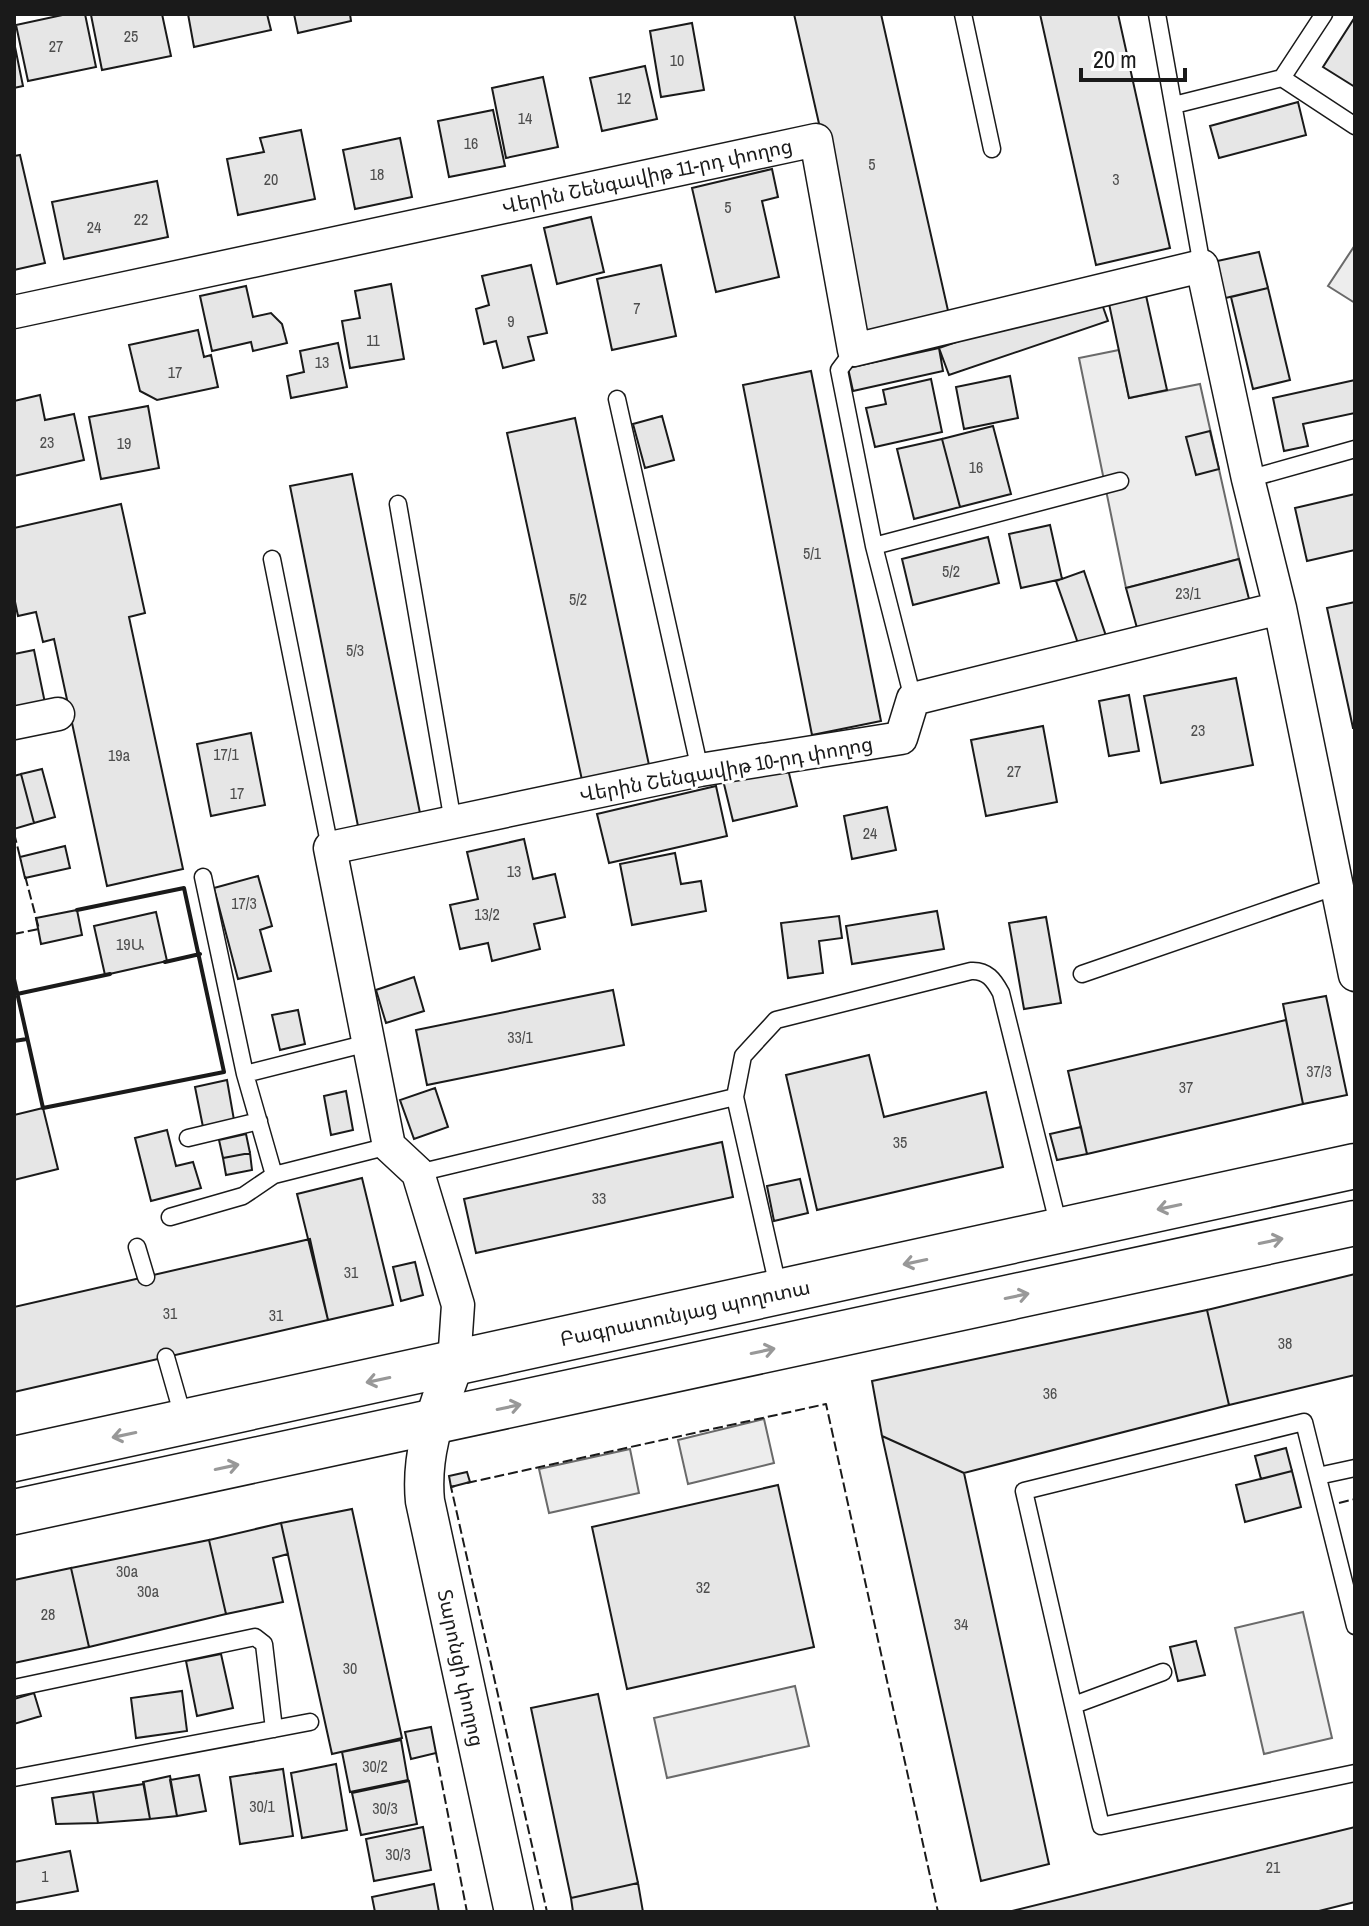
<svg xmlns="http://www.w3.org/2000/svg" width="1369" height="1926" font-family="'Archivo Narrow','Noto Sans Armenian',sans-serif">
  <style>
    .built { fill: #ededed; stroke: #6a6a6a; stroke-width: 2 }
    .building { fill: #e6e6e6; stroke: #1a1a1a; stroke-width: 2 }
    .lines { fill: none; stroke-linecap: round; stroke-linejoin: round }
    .service-casing { stroke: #1a1a1a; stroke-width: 19 }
    .minor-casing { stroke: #1a1a1a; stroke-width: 35 }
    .tertiary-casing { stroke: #1a1a1a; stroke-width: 41 }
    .primary-casing { stroke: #1a1a1a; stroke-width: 47 }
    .service { stroke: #fff; stroke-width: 16 }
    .minor { stroke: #fff; stroke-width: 32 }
    .tertiary { stroke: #fff; stroke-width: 38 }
    .primary { stroke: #fff; stroke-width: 44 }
    .fence { stroke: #1a1a1a; stroke-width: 2; stroke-dasharray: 10 4; stroke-linecap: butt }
    .wall { stroke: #1a1a1a; stroke-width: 4 }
    .oneway { stroke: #989898 }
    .labels { text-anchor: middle; stroke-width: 6; stroke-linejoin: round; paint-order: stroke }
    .number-label { font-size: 16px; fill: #4d4d4d }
    .street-label { font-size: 20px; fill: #1a1a1a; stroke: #fff }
  </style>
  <rect width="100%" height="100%" fill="#fff"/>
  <path class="built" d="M1355,245V303L1328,286Z
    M1119,350L1129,398L1200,384L1239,559L1126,588L1079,358Z
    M764,1419L774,1463L688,1484L678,1440Z
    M630,1449L639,1493L549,1513L539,1469Z
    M1303,1612L1332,1738L1264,1754L1235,1628Z
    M795,1686L809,1746L667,1778L654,1718Z"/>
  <path class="building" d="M67,14H85L96,67L28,81L16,25Z
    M162,14L171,56L102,70L91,15Z
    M188,14H267L271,30L194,47Z
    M294,14H350L351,21L298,33Z
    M794,14H881L949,315L867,334Z
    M1040,14H1118L1170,248L1096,265Z
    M1355,17V87L1323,67Z
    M692,23L704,90L661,97L650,31Z
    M14,42L23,86L14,88Z
    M645,66L657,119L602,131L590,78Z
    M543,77L558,147L506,158L492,88Z
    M1298,102L1306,135L1219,158L1210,126Z
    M493,110L505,166L449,177L438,121Z
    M301,130L315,199L238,215L227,159L264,152L260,138Z
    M400,138L412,197L355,209L343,150Z
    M20,155L45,263L14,270V156Z
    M772,169L778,197L762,201L779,277L716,292L692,188Z
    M157,181L168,237L64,259L52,202Z
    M591,217L604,272L557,284L544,228Z
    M1259,252L1268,288L1217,300L1208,263Z
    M531,265L547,333L528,337L534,360L503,368L496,341L484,344L476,309L489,305L482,276Z
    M661,265L676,336L612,350L597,279Z
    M391,284L404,359L350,368L342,321L360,318L355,291Z
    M246,286L253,317L271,313L282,324L287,343L253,351L251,342L212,351L200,296Z
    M1268,288L1290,380L1253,389L1231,297Z
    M1145,291L1167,390L1129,398L1108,299Z
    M1098,293L1108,321L949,375L939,348Z
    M198,330L204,357L211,355L218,387L157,400L140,391L129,345Z
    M338,343L347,387L291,398L287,376L304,372L300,351Z
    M939,348L943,371L853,391L848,368Z
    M811,371L881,721L812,735L743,385Z
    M1010,376L1018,418L964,429L956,387Z
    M931,379L942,432L875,447L866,408L886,404L883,390Z
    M1355,380V413L1303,424L1308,446L1284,451L1273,398Z
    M40,395L45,420L74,414L84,460L14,476V401Z
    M148,406L159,468L101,479L89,417Z
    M662,416L674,460L645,468L633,424Z
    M575,418L649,765L582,780L507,433Z
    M993,426L1011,494L960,507L942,439Z
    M1210,431L1219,469L1196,475L1186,437Z
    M942,439L960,507L914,519L897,449Z
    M352,474L420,813L358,826L290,486Z
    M1355,494V550L1307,561L1295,508Z
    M121,504L145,613L129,617L183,869L107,886L54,639L43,642L36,612L18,616L14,597V528Z
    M1050,525L1062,579L1021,588L1009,534Z
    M988,537L999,583L913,605L902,559Z
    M1239,559L1249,599L1137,628L1126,588Z
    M1084,571L1107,639L1080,649L1056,581Z
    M1355,602V728H1353L1327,608Z
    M34,650L45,703L15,710L14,654Z
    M1236,678L1253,765L1161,783L1144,696Z
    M1129,695L1139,751L1109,756L1099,701Z
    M1043,726L1057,802L986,816L971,740Z
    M251,733L265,805L211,816L197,744Z
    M787,765L797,806L733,821L723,780Z
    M42,769L55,817L34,823L21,774Z
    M21,774L34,823L14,829V776Z
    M716,786L727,836L609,863L597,814Z
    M887,807L896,850L852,859L844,816Z
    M524,839L533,879L555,874L565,917L534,924L540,949L492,961L488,943L460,949L450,905L478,899L467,852Z
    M65,846L70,868L25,878L20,857Z
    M675,853L681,884L701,881L706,911L632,925L620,864Z
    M258,876L272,926L260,930L271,971L238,979L214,888Z
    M77,910L82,935L41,944L36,918Z
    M937,911L944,949L852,964L846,926Z
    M156,912L167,961L105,975L94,926Z
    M839,916L842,938L819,941L823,973L788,978L781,923Z
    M1046,917L1061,1003L1024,1009L1009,923Z
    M414,977L424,1011L386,1023L376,990Z
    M613,990L624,1045L427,1085L416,1030Z
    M1326,996L1347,1095L1303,1104L1283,1004Z
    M298,1010L305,1044L280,1050L272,1015Z
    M1286,1020L1303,1104L1087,1154L1068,1071Z
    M869,1055L884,1117L986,1092L1003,1167L817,1210L786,1075Z
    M227,1080L234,1120L203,1127L195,1087Z
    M435,1088L448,1127L414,1139L400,1100Z
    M346,1091L353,1130L331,1135L324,1096Z
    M43,1108L58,1169L14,1180V1115Z
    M1081,1127L1087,1154L1057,1160L1050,1134Z
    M167,1130L176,1166L193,1162L201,1188L151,1201L135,1138Z
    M246,1134L250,1153L223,1158L219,1140Z
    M722,1142L733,1197L476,1253L464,1199Z
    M250,1153L252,1170L226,1175L223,1158Z
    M362,1178L393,1305L328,1320L297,1194Z
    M800,1179L808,1213L774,1221L767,1186Z
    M310,1239L328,1320L14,1392V1307Z
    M415,1262L423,1295L401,1301L393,1267Z
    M1355,1274V1375L1229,1405L1207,1310Z
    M1207,1310L1229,1405L964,1473L882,1436L872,1381Z
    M882,1436L964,1473L1049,1864L981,1881Z
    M1286,1448L1292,1471L1261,1479L1255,1456Z
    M1292,1471L1301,1507L1245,1522L1236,1485Z
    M467,1472L470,1482L451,1487L449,1476Z
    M778,1485L814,1647L627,1689L592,1527Z
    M352,1509L402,1738L332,1754L281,1523Z
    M281,1523L288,1554L273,1558L283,1602L226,1614L209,1540Z
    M209,1540L226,1614L89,1647L71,1568Z
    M71,1568L89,1647L14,1663V1580Z
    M1196,1641L1205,1675L1178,1681L1170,1647Z
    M221,1654L233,1708L197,1716L186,1661Z
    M182,1691L187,1731L136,1738L131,1698Z
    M34,1693L41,1716L14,1724V1699Z
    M598,1694L638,1883L571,1898L531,1708Z
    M431,1727L436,1753L411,1759L405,1732Z
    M401,1740L408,1780L350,1792L342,1752Z
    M336,1764L347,1830L302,1838L291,1773Z
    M283,1769L293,1836L240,1844L230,1777Z
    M199,1775L206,1811L177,1816L170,1780Z
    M170,1776L177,1816L150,1819L143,1782Z
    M409,1781L417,1824L361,1835L352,1793Z
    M144,1784L150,1819L98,1823L93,1792Z
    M93,1792L98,1823L56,1824L52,1798Z
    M423,1827L431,1870L374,1881L366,1839Z
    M1355,1827V1902L1315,1912H1008Z
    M70,1851L78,1891L14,1903V1862Z
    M638,1883L643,1912H573L571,1898Z
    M434,1884L439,1912H375L372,1897Z"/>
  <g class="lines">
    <defs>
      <path id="service" d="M963,14L992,149
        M1157,14L1202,266
        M1282,78L1324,14
        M1174,105L1282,78L1355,126
        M854,350L839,370L874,546L913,699
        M617,399L700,770
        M1248,479L1355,449
        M398,504L453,822
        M874,546L1120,481
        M272,559L330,848
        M203,877L245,1074L274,1175
        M1082,974L1337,886
        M245,1074L368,1043
        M188,1138L259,1121
        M418,1173L735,1097
        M170,1217L243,1196L274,1175L389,1146
        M137,1247L146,1277
        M779,1291L735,1097L743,1056L776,1020L971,971C987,970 994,980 1001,993L1059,1227
        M166,1357L184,1420
        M1318,1476L1355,1468
        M1355,1626L1304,1422L1024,1491L1101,1826L1355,1773
        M14,1688L255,1637L264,1644L274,1729
        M1074,1705L1163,1672
        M14,1778L310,1722"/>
      <path id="minor" d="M14,312L816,140L854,350L1202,266L1248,479L1280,608L1355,975
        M14,723L58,714
        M454,1363L458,1305L418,1173L389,1146L330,848L700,770L901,738L913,699L1280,608"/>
      <path id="tertiary" d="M454,1363C438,1409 420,1451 425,1501L514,1912"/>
      <path id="primary" d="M14,1459L1355,1166
        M14,1512L1355,1223"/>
    </defs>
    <use href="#service" class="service-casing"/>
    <use href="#minor" class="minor-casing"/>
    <use href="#tertiary" class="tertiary-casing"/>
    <use href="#primary" class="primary-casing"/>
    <use href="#service" class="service"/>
    <use href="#minor" class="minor"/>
    <use href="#tertiary" class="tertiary"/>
    <use href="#primary" class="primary"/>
    <path class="fence" d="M14,833L21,861
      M14,934L39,929L24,872
      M467,1483L826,1404L938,1912
      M455,1486L451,1487L547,1912
      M1339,1503L1355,1499
      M436,1753L467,1912"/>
    <path class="wall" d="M165,962L200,954
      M14,979L43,1108L224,1072L184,888L77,910
      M17,994L110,974
      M14,1041L27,1039"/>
  </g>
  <defs><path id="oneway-shaft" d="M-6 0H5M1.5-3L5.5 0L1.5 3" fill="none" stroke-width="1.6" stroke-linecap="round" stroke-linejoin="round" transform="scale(2)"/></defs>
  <g class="oneway">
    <use href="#oneway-shaft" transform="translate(1169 1207) rotate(168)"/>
    <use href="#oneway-shaft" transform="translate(1271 1241) rotate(-12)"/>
    <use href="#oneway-shaft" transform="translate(915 1262) rotate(168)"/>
    <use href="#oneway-shaft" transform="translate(1017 1296) rotate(-12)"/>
    <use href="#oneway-shaft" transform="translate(763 1351) rotate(-12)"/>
    <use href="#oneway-shaft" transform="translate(378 1380) rotate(168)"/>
    <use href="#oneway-shaft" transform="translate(509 1407) rotate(-12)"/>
    <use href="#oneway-shaft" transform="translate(124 1435) rotate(168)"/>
    <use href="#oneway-shaft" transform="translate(227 1467) rotate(-12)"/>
  </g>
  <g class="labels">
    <g class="number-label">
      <text x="131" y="42">25</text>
      <text x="56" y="52">27</text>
      <text x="677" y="66">10</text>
      <text x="624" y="104">12</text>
      <text x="525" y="124">14</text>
      <text x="471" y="149">16</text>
      <text x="872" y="170">5</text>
      <text x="377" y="180">18</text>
      <text x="271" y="185">20</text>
      <text x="1116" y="185">3</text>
      <text x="728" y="213">5</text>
      <text x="141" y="225">22</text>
      <text x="94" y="233">24</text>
      <text x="637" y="314">7</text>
      <text x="511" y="327">9</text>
      <text x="373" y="346">11</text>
      <text x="322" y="368">13</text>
      <text x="175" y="378">17</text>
      <text x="47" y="448">23</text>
      <text x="124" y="449">19</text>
      <text x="976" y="473">16</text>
      <text x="812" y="559">5/1</text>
      <text x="951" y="577">5/2</text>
      <text x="1188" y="599">23/1</text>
      <text x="578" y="605">5/2</text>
      <text x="355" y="656">5/3</text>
      <text x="1198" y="736">23</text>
      <text x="226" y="760">17/1</text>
      <text x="119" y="761">19a</text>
      <text x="1014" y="777">27</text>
      <text x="237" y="799">17</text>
      <text x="870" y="839">24</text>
      <text x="514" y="877">13</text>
      <text x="244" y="909">17/3</text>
      <text x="487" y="920">13/2</text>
      <text x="130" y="950">19Ա</text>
      <text x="520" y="1043">33/1</text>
      <text x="1319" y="1077">37/3</text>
      <text x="1186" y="1093">37</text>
      <text x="900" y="1148">35</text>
      <text x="599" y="1204">33</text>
      <text x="351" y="1278">31</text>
      <text x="170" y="1319">31</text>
      <text x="276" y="1321">31</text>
      <text x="1285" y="1349">38</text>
      <text x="1050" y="1399">36</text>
      <text x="127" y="1577">30a</text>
      <text x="703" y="1593">32</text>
      <text x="148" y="1597">30a</text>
      <text x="48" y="1620">28</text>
      <text x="961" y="1630">34</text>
      <text x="350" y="1674">30</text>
      <text x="375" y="1772">30/2</text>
      <text x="262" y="1812">30/1</text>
      <text x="385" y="1814">30/3</text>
      <text x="398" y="1860">30/3</text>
      <text x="1273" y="1873">21</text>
      <text x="45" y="1882">1</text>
    </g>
    <g class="street-label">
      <text transform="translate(647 176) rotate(-12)" y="7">Վերին Շենգավիթ 11-րդ փողոց</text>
      <text transform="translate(726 769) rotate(-10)" y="7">Վերին Շենգավիթ 10-րդ փողոց</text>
      <text transform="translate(685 1313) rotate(-12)" y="7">Բագրատունյաց պողոտա</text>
      <text transform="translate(461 1668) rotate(78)" y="7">Տարոնցի փողոց</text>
    </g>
  </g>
  <rect width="1369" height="1926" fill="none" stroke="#1a1a1a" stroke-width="32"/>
  <path d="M1081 68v12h104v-12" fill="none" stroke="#1a1a1a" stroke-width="4"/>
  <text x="1093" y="68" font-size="24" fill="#1a1a1a" stroke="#ffffff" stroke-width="6" paint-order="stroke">20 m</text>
</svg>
